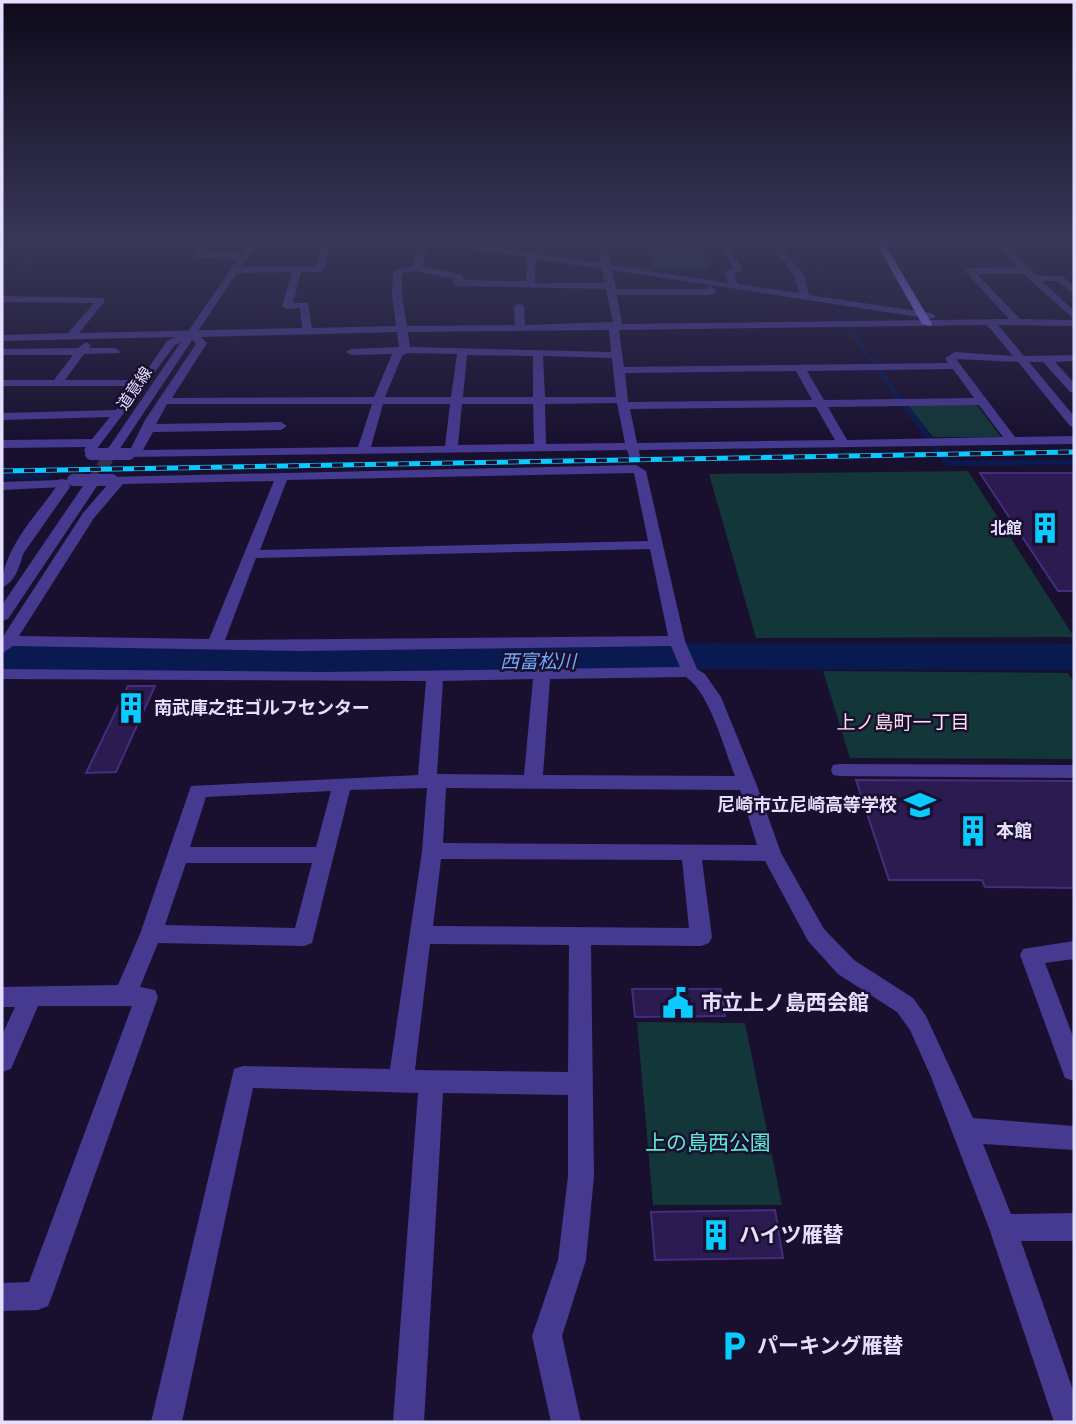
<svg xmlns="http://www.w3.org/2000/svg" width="1076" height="1424" font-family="Overpass,'Noto Sans JP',sans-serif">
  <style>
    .green { fill: #133639 }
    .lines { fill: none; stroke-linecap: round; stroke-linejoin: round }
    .stream-far1 { stroke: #081a50; stroke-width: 3.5 }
    .stream { stroke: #081a50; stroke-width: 5 }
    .river { fill: #081a50; fill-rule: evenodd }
    .building { fill: #2c1b51; stroke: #452c7e; stroke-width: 2 }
    .tertiary-tunnel { stroke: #382f4e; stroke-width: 12; stroke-dasharray: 12 6; stroke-linecap: butt }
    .minor { fill: #463990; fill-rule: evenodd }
    .tertiary { fill: #463990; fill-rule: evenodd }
    .secondary { fill: #8875ff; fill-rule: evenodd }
    .rail-casing { stroke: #0acbff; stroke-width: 5 }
    .rail { stroke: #19102f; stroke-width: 3.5; stroke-dasharray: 11; stroke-linecap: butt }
    .minor-bridge { stroke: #463990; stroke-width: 12 }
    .labels { text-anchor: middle; stroke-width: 5; stroke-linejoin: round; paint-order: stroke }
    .far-street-label { font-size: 16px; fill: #e5deff; stroke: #19102f }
    .far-poi-label { font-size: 16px; font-weight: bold; fill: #e5deff; stroke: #19102f; text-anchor: end }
    .poi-label { font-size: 18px; font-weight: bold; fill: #e5deff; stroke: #19102f; text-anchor: start }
    .water-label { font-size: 19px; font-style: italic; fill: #6cabff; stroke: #19102f }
    .neighbourhood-label { font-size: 19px; fill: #ffe0f0; stroke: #19102f }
    .near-poi-label { font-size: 21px; font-weight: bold; fill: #e5deff; stroke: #19102f; text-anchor: start }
    .near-park-label { font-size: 21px; fill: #61e8d5; stroke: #19102f }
  </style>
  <rect width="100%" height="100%" fill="#19102f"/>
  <path class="green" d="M648,241H684L686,246H699L710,270L647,271L620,266H653Z
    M907,404H976L1001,437H933Z
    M968,471L1074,637L756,638L709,474Z
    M823,671L1068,673L1074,683V759L850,758Z
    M637,1022L745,1023L782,1205H653Z"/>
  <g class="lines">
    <path class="stream-far1" d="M502,241L518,246H598
      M802,241L824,274L833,302L844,322
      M2,285L21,269L39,241
      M848,327L874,363
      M878,369L881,373"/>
    <path class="stream" d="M880,372L929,438
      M934,446L947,463L1074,462
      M2,477L47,476"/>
    <path class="river" d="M2,643L300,649L713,643L1074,644V670L713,669L300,675L2,669Z"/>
  </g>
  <path class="building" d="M980,473H1074V591H1058Z
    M128,686H155L116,772L86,773Z
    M856,780L1074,781V888L985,887L982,880H889Z
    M632,989H721L725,1016L635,1017Z
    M775,1210L783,1258L655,1260L651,1212Z"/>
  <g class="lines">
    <path class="tertiary-tunnel" d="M92,483L113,450"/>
    <path class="minor" d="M200,241H208L203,253H244L248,256L244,259L195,258Z
      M322,241H330L325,269L320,272H301L293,303H308L312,328L396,326L392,295L393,271L413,266L421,241H429L422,266L462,275L463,280L526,281L527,257L435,244L431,241H450L601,263L597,241H605L610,265L728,283L724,272L733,268L718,241H726L743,270L734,274L738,284L799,293L794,276L769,241H777L804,276L809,295L931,313L936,316L931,319L612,270L616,289H706L711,286L717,292L712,295H617L622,324L1009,319L965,271L970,268L1017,267L997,244L946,248L881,247L877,244L881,241H1003L1036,275L1062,276L1074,286V294L1057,281H1042L1074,311V319L1022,273L977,274L1020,319L1074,320V326L998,325L1024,356L1074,355V361L1055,362L1074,383V393L1070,392L1043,362H1029L1074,416V427L1070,426L1018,362L956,359L1015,437L1074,436V444L639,450L640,456L634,460L630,459L627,450L125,457L123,454L130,450L145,420L196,344L191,338L175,345L96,450L95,457H87L84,450L86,447L2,448V440L92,439L110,417L2,420V413L116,410L134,386H2V380H54L73,355H2V349L78,348L86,342L91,345L89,348H115L120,351L119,353L84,354L65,380H140L167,341L176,337L2,341V335L68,333L94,303L2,302V296L104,298V302L79,333L302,328L300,308L287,309L282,306L292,272L235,273L230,270L235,267L316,266ZM535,259L602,269L605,283H535ZM417,271L454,279L452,283L457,286L606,289L613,322L525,325L524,306L519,303L514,306L515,325L407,326L402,295V273ZM987,325L1013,356L955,352L945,358L948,363L624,367L619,330ZM609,330L611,352L410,347L408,332ZM397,332L399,347L351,349L346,352L351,355L392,354L374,397L172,398L207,343L201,337ZM407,353L457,354L451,397H385L402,356ZM467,355L533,356V397H463ZM543,356L612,358L616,397H545ZM953,369L974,398L824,400L807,371ZM796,371L812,400L628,402L625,373ZM617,403L625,443L546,444L545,404ZM167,404H372L358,447L143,450L153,432L281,430L287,426L281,422L156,424ZM383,404H450L445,446L371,447ZM462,404H533L534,444L458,445ZM979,405L1003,437L847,440L828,407ZM816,407L835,440L637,443L630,409Z
      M636,465L646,471L685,641L697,669L705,674L721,697L756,783L781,853L824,929L854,960L913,998L926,1016L973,1118L1074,1126V1150L983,1144L1011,1214L1074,1213V1241H1021L1074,1393V1422H1054L989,1228L931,1077L910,1030L897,1012L838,974L808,941L765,861L702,860L712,937L709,943L701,946L591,945L594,1176L586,1260L562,1336L581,1422H551L532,1336L558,1260L568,1176V1095L443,1093L424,1422H393L418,1093L253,1088L182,1422H151L234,1069L243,1066L390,1069L422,851L427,788L350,790L312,943L304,946L158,943L140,987L155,990L158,997L52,1296L48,1306L38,1310L2,1311V1283L29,1282L132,1006H38L11,1069L2,1072V1035L15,1007H2V987L118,985L140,934L191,786L418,775L426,681L2,679V669L323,672L680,667L671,646L301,651L13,646L4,652L2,651V638L83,513L109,483L105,480L107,477ZM634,473L648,541L260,550L287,480ZM274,481L209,639L19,636L94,518L123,484ZM650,549L668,636L225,640L256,558ZM686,677C710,693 724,749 735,776L543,775L550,679ZM533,679L524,775L437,774L443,681ZM446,788L740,790L757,845L443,843ZM331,791L316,847H190L206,797ZM441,859L682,860L689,928L433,926ZM186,863H312L295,928L165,925ZM430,944L569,945L568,1072L415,1070Z
      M62,479L67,480L70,487L23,554C20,566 14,584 2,587C2,550 35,517 56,487L57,480Z
      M840,764L1074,765V778L840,776L833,775L831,770L833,765Z
      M1074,941V959L1045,963L1074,1039V1081L1065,1078L1062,1070L1020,955L1023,949Z"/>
    <path class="tertiary" d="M250,241H258L117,453H109L107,450Z
      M92,479L99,483L8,619L2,621V605L87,480Z
      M58,480L65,484L63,487L2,490V482Z"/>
    <path class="secondary" d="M875,241H883L932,324L931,326L922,324Z"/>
    <defs>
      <path id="rail" d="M2,471L1074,452"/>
    </defs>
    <use href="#rail" class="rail-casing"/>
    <use href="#rail" class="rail"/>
    <path class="minor-bridge" d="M91,454H129
      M73,480H112"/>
  </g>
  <linearGradient id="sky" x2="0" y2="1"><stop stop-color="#0e091a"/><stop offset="0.55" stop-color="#383758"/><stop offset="1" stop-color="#383758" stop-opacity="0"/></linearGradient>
  <rect width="1076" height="440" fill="url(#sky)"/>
  <defs>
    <symbol id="building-bare" viewBox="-9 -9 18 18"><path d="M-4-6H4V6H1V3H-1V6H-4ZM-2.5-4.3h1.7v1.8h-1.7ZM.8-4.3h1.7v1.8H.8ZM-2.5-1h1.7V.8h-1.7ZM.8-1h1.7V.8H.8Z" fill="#0acbff" stroke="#19102f" stroke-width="2.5" paint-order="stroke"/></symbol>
    <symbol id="school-bare" viewBox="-9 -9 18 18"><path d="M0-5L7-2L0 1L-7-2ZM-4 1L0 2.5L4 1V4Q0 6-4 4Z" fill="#0acbff" stroke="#19102f" stroke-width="2.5" paint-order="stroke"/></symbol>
    <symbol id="civic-bare" viewBox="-9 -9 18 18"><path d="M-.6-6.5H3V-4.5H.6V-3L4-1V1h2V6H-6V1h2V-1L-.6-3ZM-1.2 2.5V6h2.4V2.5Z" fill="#0acbff" stroke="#19102f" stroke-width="2.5" paint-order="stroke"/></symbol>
    <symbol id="parking-bare" viewBox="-9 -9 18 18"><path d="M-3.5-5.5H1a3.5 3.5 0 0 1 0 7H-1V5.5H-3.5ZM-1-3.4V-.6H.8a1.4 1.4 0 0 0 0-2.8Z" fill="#0acbff" stroke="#19102f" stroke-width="2.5" paint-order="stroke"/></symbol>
  </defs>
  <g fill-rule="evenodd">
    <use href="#building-bare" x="1023" y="506" width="44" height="44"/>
    <use href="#building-bare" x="109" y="686" width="44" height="44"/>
    <use href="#school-bare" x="898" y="783" width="44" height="44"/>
    <use href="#building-bare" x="951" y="809" width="44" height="44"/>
    <use href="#civic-bare" x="656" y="981" width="44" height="44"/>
    <use href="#building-bare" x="694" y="1213" width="44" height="44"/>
    <use href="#parking-bare" x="712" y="1324" width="44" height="44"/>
  </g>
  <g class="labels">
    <g class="far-street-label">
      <text transform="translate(134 388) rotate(-56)" y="6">道意線</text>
    </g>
    <g class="far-poi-label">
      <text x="1022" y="534">北館</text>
    </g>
    <g class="poi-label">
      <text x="154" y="714">南武庫之荘ゴルフセンター</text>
      <text x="897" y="811" text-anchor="end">尼崎市立尼崎高等学校</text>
      <text x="996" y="837">本館</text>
    </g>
    <g class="water-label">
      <text x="538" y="668">西富松川</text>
    </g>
    <g class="neighbourhood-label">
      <text x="903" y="729">上ノ島町一丁目</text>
    </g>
    <g class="near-poi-label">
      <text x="701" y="1010">市立上ノ島西会館</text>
      <text x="739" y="1242">ハイツ雁替</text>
      <text x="757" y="1353">パーキング雁替</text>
    </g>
    <g class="near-park-label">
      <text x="708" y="1150">上の島西公園</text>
    </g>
  </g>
  <rect width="1076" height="1424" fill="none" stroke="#e5deff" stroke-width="7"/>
</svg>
